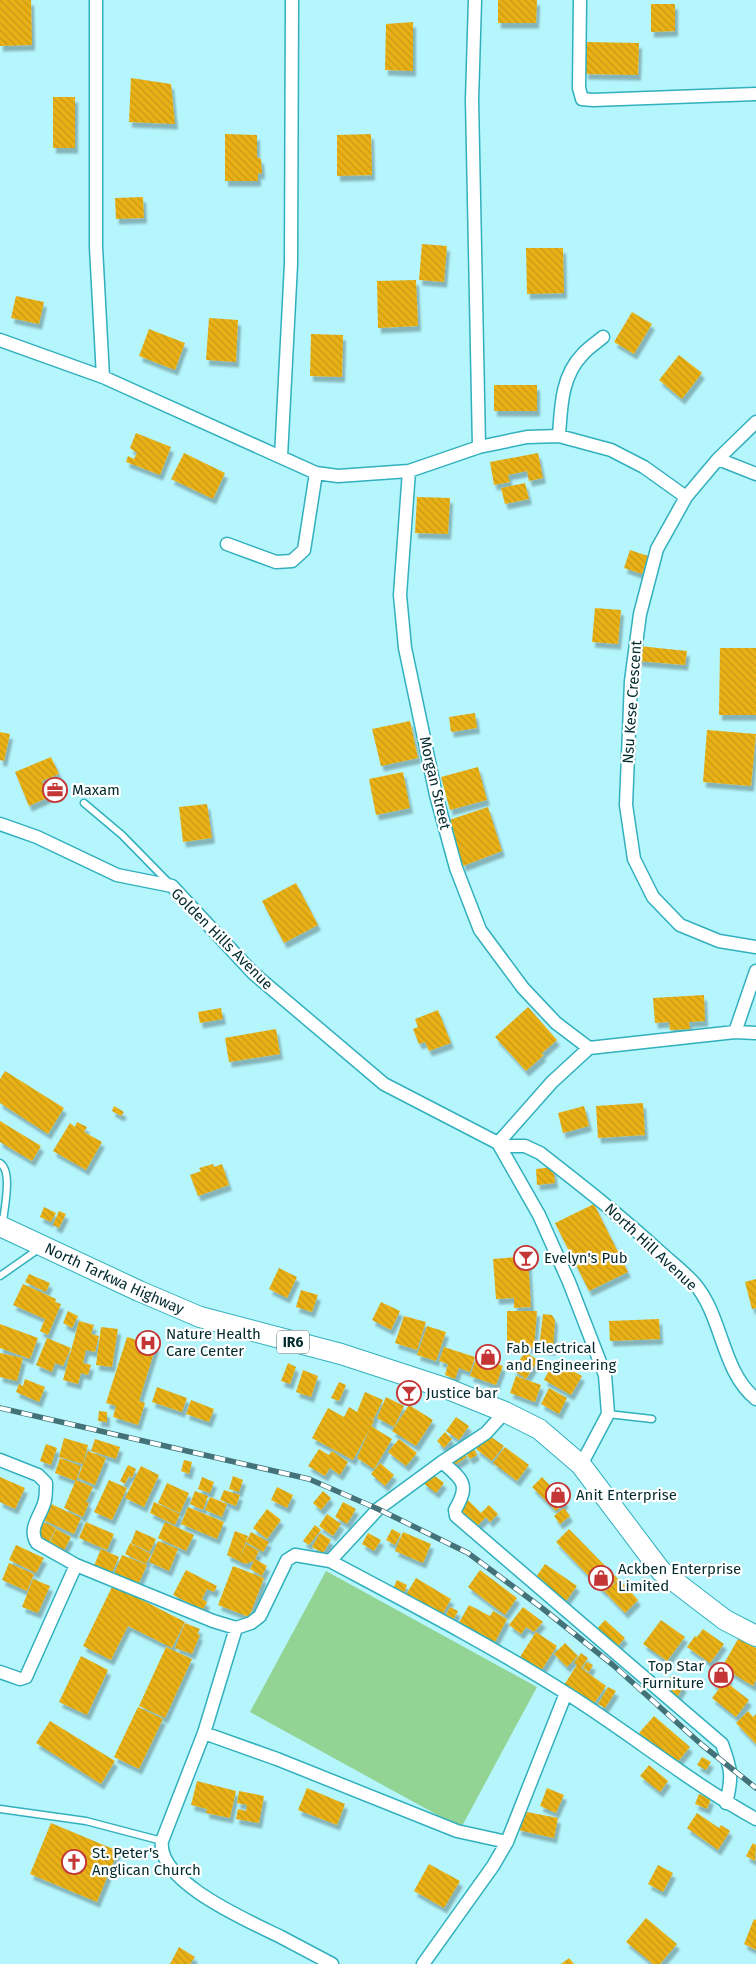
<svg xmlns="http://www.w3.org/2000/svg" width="756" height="1964" font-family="'Fira Sans',sans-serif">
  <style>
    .green { fill: #93d495 }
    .building { fill: url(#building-back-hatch); filter: url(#shadow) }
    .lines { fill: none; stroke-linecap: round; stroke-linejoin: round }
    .lane-casing { stroke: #31b0bd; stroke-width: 9 }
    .street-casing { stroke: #31b0bd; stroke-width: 15 }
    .primary-casing { stroke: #31b0bd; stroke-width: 22 }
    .lane { stroke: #fff; stroke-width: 6 }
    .street { stroke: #fff; stroke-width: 12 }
    .primary { stroke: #fff; stroke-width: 20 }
    .rail-casing { stroke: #437379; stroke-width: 5.5 }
    .rail { stroke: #fff; stroke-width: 4; stroke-dasharray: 11; stroke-linecap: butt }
    .labels { text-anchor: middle; stroke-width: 4.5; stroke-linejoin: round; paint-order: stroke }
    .shield { fill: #fff; stroke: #4f6b6d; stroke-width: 1 }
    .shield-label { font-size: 14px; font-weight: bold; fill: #032b2f }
    .street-label { font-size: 15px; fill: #032b2f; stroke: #fff }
    .poi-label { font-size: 15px; fill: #032b2f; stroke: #fff; text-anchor: start }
  </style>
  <defs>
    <pattern id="building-back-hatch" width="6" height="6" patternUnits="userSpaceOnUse" patternTransform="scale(1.25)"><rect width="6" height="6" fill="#e9b118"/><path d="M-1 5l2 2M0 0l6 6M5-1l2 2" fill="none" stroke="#c69816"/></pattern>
    <filter id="shadow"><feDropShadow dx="3" dy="5.5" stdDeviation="1" flood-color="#0004"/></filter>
  </defs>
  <rect width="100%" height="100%" fill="#b5f5fc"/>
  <path class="green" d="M326,1571L537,1687L461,1828L250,1712Z"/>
  <path class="building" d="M0,0H31L32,45L0,46Z
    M498,0H537L536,23H498Z
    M651,4H675V31L651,32Z
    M413,22V71L385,70L386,24Z
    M586,42L639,43L638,75L585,74Z
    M131,78L171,84L175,124L129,122Z
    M53,97H75V148H53Z
    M225,134L257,135V157L261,159L262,174L258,173V181H225Z
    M371,134L372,175L337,176V135Z
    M143,197L144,218L116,219L115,198Z
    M422,244L447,246L444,282L419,280Z
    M526,248H563L564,293L527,294Z
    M416,280L418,326L378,328L377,281Z
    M16,296L44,302L39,324L11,318Z
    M632,312L652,324L634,354L614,342Z
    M209,318L238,320L236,362L206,360Z
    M149,329L185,343L175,370L139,356Z
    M311,334L343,335L342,377L310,376Z
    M679,355L702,373L682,399L659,380Z
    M494,385H537V411H494Z
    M136,433L171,447L160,475L126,462L128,456L134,459L137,453L130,448Z
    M184,453L225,473L213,499L171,479Z
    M538,453L543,478L529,481L527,471L508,475L510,482L494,485L490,462Z
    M525,483L529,499L505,504L501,488Z
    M417,497L450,498L448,534L415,533Z
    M630,550L648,556L642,574L624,568Z
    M595,608L621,610L618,644L592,642Z
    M639,646L687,651L685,665L638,661Z
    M720,648H756V715H719Z
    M475,713L477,728L451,732L449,717Z
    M410,721L418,758L381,766L372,729Z
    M707,730L756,734L751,786L703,782Z
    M0,732L10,734L4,761L0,760Z
    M51,757L59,774L42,781L49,797L29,806L15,772Z
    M478,767L487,800L450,810L441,777Z
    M403,772L410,808L376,815L369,779Z
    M207,804L212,838L183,842L179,807Z
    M488,807L502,851L463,866L449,820Z
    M296,883L318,925L284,943L262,901Z
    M704,995L705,1021L689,1022L690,1029L670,1030L669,1022L655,1023L653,998Z
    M528,1007L557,1040L541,1054L544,1055L526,1071L495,1037Z
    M221,1008L223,1019L200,1023L198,1012Z
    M438,1010L451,1043L429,1051L425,1042L419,1044L413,1029L418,1027L415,1019Z
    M276,1029L280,1054L229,1062L225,1038Z
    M5,1071L64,1108L48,1134L0,1103V1079Z
    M643,1103L645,1135L598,1138L596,1106Z
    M114,1106L124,1112L121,1116L112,1111Z
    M584,1106L589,1126L563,1133L558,1113Z
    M0,1121L41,1146L32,1161L0,1142Z
    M77,1122L87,1127L84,1132L102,1142L86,1170L53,1151L70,1123L75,1127Z
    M213,1164L214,1167L222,1164L229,1185L198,1196L190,1175L201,1171L199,1168Z
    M553,1167L555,1183L537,1185L536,1169Z
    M594,1204L628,1272L589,1291L555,1223Z
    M44,1207L56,1213L51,1222L40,1217Z
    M59,1211L66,1214L59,1228L53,1225Z
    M528,1256L531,1307L514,1308V1298L496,1299L493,1259Z
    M279,1268L297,1277L287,1298L269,1289Z
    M29,1274L50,1283L46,1292L25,1282Z
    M756,1279V1308L752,1309L745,1282Z
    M23,1284L56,1299L55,1302L61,1304L48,1335L40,1331L45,1319L13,1305Z
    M301,1290L318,1295L312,1312L296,1307Z
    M381,1302L400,1311L391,1330L372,1320Z
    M68,1311L78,1316L72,1328L63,1323Z
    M507,1311H537L534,1348L507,1347Z
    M543,1314L552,1315L555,1320L553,1350L539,1348Z
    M404,1316L426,1322L417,1350L395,1343Z
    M659,1319L660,1339L610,1341L609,1321Z
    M79,1321L94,1325L91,1334L99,1336L95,1352L86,1350L83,1363L91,1365L88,1375L81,1373L78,1384L63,1380Z
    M0,1324L38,1338L30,1359L0,1348Z
    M427,1326L446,1332L436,1361L417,1355Z
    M101,1327L118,1329L112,1367L96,1365Z
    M127,1337L156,1346L139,1401L145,1403L138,1425L113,1417L116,1406L106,1403Z
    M47,1338L71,1348L63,1366L55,1363L52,1372L36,1365Z
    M444,1347L475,1357L470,1372L459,1368L455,1379L445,1375L448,1364L439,1361Z
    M525,1352L538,1360L526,1379L513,1370Z
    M0,1353L23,1358L17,1381L0,1377Z
    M477,1356L503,1366L496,1385L470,1376Z
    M554,1361L582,1376L571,1395L544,1380Z
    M288,1363L296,1367L290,1384L281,1381Z
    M303,1370L318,1376L311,1397L296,1392Z
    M516,1376L541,1385L535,1402L510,1393Z
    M25,1379L45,1387L39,1402L16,1392L19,1384L23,1386Z
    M339,1382L346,1385L339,1401L331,1398Z
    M157,1387L187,1398L182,1412L152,1402Z
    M549,1388L567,1398L559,1414L541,1404Z
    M365,1392L383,1400L373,1420L359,1413L374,1421L353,1460L312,1438L328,1408L344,1417L349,1407L357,1412Z
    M386,1397L404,1406L394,1427L377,1418Z
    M191,1400L214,1409L209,1422L186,1414Z
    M409,1405L433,1420L416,1446L392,1431Z
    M99,1411L107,1412V1422L98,1421Z
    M456,1417L469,1426L459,1440L446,1431Z
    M371,1426L392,1439L374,1469L357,1458Z
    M445,1432L452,1439L444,1448L437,1441Z
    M487,1434L504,1446L492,1461L476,1449Z
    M64,1438L88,1445L83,1464L59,1457Z
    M95,1439L120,1447L116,1459L91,1451Z
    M399,1439L417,1453L406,1466L388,1452Z
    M46,1444L57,1448L51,1465L40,1461Z
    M472,1445L477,1455L470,1459L464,1450Z
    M505,1447L529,1465L517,1481L493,1463Z
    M319,1449L329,1455L332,1451L348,1462L340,1475L330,1468L325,1476L308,1466Z
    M462,1450L467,1457L450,1468L446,1461Z
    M88,1451L106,1458L95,1485L78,1478Z
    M60,1458L81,1466L76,1481L55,1473Z
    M184,1460L192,1462L189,1474L181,1471Z
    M380,1463L394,1475L385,1486L371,1474Z
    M128,1465L136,1469L132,1478L129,1476L125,1484L120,1481Z
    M141,1466L159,1475L144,1507L125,1498Z
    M431,1473L444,1483L436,1493L423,1483Z
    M233,1476L243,1480L239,1492L229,1489Z
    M0,1477L25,1488L15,1509L0,1502Z
    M202,1477L214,1482L210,1493L198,1489Z
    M542,1477L566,1502L556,1511L532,1487Z
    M76,1480L93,1487L86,1502L89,1503L83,1517L64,1508Z
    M109,1480L127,1488L112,1520L94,1512Z
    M167,1483L189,1493L180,1513L158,1503Z
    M277,1487L293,1495L287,1508L271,1500Z
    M224,1490L240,1495L236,1506L220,1500Z
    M195,1491L208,1496L203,1510L190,1504Z
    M323,1491L331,1498L321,1510L313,1503Z
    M210,1497L227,1504L222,1517L205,1510Z
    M467,1499L481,1513L489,1505L498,1514L490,1522L486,1517L474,1529L455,1510Z
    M154,1502L180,1514L175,1525L150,1513Z
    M343,1502L356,1509L347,1524L335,1517Z
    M49,1503L81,1518L74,1534L41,1519Z
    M188,1507L224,1522L217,1539L181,1524Z
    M564,1508L570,1516L560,1524L554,1516Z
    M267,1509L281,1520L267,1539L253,1528Z
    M327,1514L341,1524L333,1536L319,1526Z
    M39,1520L56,1528L47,1546L37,1540Z
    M86,1522L114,1534L107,1550L79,1538Z
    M165,1522L194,1535L186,1551L158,1538Z
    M315,1525L321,1530L309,1545L303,1541Z
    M56,1529L71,1537L62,1554L48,1547Z
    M392,1529L401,1534L395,1545L386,1540Z
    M569,1529L618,1579L604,1592L556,1542Z
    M136,1530L156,1539L150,1552L131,1543Z
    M235,1531L248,1536L240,1558L246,1544L259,1551L255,1559L267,1566L262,1576L250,1569L254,1561L245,1564L227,1555Z
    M251,1532L269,1542L263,1552L246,1542Z
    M403,1532L431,1544L423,1563L395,1551Z
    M320,1533L331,1540L323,1553L312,1547Z
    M368,1533L381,1540L374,1551L362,1544Z
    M158,1541L178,1549L169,1571L149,1562Z
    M130,1543L151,1554L146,1564L125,1554Z
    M16,1545L44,1558L36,1573L9,1560Z
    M101,1549L119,1557L111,1575L93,1568Z
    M122,1555L147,1565L138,1585L114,1574Z
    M9,1563L34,1574L27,1591L2,1580Z
    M545,1564L577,1586L563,1605L543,1590L547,1584L536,1577Z
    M233,1566L264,1578L249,1617L218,1605Z
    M186,1570L217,1586L214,1592L207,1589L202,1599L207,1602L203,1610L173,1595Z
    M480,1570L517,1598L505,1615L468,1587Z
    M416,1578L451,1599L440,1619L404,1598Z
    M33,1579L50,1586L38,1613L22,1607Z
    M619,1579L638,1600L625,1613L605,1592Z
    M397,1580L407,1585L402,1598L391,1593Z
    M113,1585L185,1622L172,1648L128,1626L111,1660L83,1646Z
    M469,1605L490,1616L493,1611L507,1619L493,1646L457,1626Z
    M450,1607L458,1611L451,1624L443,1621Z
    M523,1607L543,1622L534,1632L526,1627L521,1634L509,1625Z
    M605,1620L625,1638L616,1648L596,1630Z
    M661,1620L685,1637L667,1661L643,1644Z
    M185,1623L200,1629L197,1634L200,1635L192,1654L175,1648Z
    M703,1629L724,1644L710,1663L687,1647L695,1636L697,1637Z
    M536,1632L557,1646L539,1674L518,1660Z
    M738,1639L756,1648V1680L753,1686L722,1667Z
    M565,1643L578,1656L567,1667L554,1654Z
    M166,1647L192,1659L165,1718L139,1706Z
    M581,1653L588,1658L581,1668L606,1686L593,1705L564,1685L577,1665L574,1663Z
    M81,1656L108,1670L87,1715L59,1702Z
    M587,1662L593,1665L589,1672L583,1668Z
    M721,1671L730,1678L726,1682L749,1700L736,1717L712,1698L719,1689L712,1682Z
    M670,1677L684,1686L677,1697L663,1688Z
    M608,1687L616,1691L605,1708L598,1704Z
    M138,1707L163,1719L139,1769L114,1757Z
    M748,1711L753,1717L756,1714V1744L736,1723Z
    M654,1716L690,1747L675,1765L639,1733Z
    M50,1721L115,1761L101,1784L36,1743Z
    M702,1757L711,1762L706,1770L697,1765Z
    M649,1765L668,1781L660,1792L640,1776Z
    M197,1781L236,1791L230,1818L206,1813L207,1809L191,1805Z
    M307,1788L345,1804L337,1825L298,1810Z
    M547,1788L564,1795L556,1813L540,1806Z
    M239,1791L264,1796L259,1823L236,1819L238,1809L246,1811L247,1805L237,1803Z
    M699,1794L711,1799L707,1809L695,1804Z
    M522,1811L558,1818L554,1838L518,1830Z
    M697,1813L719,1828L721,1825L730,1831L718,1850L687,1828Z
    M51,1823L118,1851L97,1902L30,1874Z
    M753,1843L756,1845L755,1861L746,1856Z
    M429,1864L460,1881L444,1908L414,1891Z
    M658,1865L673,1873L663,1892L648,1884Z
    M646,1918L677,1944L660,1964H653L626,1942Z
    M754,1919L756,1920V1950L744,1944Z
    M179,1947L195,1957L190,1964H170Z
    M569,1958L574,1964H561Z"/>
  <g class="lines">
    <defs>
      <path id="lane" d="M84,803L122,835L169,883
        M0,1163C13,1171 4,1208 3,1223
        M0,1276L40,1248
        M608,1414L652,1419
        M0,1809L86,1821L162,1841"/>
      <path id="street" d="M96,0V247L103,377
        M475,0L472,100L479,447
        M580,0L579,88L582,99L593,100L756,94
        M0,340L103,377L316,473L338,476L409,471L479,447L527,437L559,436L611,450L644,467L686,497
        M756,422L718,459L686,497L657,549L640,614L631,681L626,805L634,859L653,897L680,925L719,941L756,947
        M559,436C561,408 561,377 582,355C588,348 596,343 603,337
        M281,457L291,264L292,0
        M718,459L756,474
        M409,471L400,595L405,648L436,795L456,868L480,930L523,988L556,1023L589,1048
        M227,544L276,562L292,561L304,550L316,473
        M0,824L37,837L117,875L172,886L253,973L384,1084L498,1143L508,1146H525L540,1153C581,1185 622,1217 660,1252C671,1262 684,1272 694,1283C723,1316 721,1371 756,1399
        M735,1032L756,1033
        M498,1143L539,1215L569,1282L605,1375L608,1414L581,1465
        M498,1143L552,1082L589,1048L735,1032L756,971
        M0,1460L38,1475L46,1483C46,1489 46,1495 45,1500C42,1515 27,1528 37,1543L76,1565L213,1621L236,1628L204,1733L162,1841C156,1882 251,1922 281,1937C298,1946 315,1955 332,1964
        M442,1462C463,1480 470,1484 455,1510L456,1516L722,1744C731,1769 733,1776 726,1803
        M330,1561C409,1603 490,1645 566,1693C630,1733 689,1782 756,1819
        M236,1628L251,1623L260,1616L287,1560L295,1555L330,1561L378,1509L442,1462L486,1433L505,1412
        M0,1672L20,1679L26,1677L76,1565
        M204,1733L277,1759L457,1831L507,1842
        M423,1964L493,1866L507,1842L566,1693"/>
      <g id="primary">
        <path id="s1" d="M0,1226L139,1291L200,1317L341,1354L448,1389L505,1412L539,1429L581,1465L661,1571L725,1620L756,1636"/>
      </g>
    </defs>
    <use href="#lane" class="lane-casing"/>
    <use href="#street" class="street-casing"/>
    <use href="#primary" class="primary-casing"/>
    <use href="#lane" class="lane"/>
    <use href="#street" class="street"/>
    <use href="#primary" class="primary"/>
    <defs>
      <path id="rail" d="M0,1408L309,1479L378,1509L468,1553L542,1608L613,1665L702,1745L756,1788"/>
    </defs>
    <use href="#rail" class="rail-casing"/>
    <use href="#rail" class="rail"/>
  </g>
  <defs>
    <symbol id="office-ring" viewBox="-11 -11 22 22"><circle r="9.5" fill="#fff" stroke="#c43536" stroke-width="1.5"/><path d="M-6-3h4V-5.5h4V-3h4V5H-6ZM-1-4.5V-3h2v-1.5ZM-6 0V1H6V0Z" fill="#c43536"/></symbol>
    <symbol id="bar-ring" viewBox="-11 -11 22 22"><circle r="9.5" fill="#fff" stroke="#c43536" stroke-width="1.5"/><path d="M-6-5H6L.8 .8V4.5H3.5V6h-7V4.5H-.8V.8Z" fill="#c43536"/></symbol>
    <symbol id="hospital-ring" viewBox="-11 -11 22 22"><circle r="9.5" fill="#fff" stroke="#c43536" stroke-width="1.5"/><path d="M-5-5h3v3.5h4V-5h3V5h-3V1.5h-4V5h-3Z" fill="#c43536"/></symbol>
    <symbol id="shop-ring" viewBox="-11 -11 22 22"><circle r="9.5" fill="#fff" stroke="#c43536" stroke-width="1.5"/><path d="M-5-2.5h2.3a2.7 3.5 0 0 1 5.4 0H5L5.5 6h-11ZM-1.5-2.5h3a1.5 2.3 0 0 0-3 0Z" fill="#c43536"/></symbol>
    <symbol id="church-ring" viewBox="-11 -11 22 22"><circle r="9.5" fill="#fff" stroke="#c43536" stroke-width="1.5"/><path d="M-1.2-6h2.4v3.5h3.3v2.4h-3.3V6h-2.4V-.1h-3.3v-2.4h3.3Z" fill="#c43536"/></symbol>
  </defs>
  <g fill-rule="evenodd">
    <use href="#office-ring" x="41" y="776" width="28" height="28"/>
    <use href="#bar-ring" x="512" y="1244" width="28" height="28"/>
    <use href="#hospital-ring" x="134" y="1329" width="28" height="28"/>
    <use href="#shop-ring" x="474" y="1343" width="28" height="28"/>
    <use href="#bar-ring" x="395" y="1379" width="28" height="28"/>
    <use href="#shop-ring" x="544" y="1481" width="28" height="28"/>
    <use href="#shop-ring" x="587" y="1564" width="28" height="28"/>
    <use href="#shop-ring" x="707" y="1661" width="28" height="28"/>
    <use href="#church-ring" x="60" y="1848" width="28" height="28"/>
  </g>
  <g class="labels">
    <rect class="shield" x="277" y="1330.5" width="32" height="23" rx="4"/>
    <g class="shield-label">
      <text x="293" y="1347">IR6</text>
    </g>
    <g class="street-label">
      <text transform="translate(632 702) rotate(-86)" y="5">Nsu Kese Crescent</text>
      <text transform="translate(435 783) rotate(77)" y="5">Morgan Street</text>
      <text transform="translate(222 939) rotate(45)" y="5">Golden Hills Avenue</text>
      <text transform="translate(651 1247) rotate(43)" y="5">North Hill Avenue</text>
      <text dy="5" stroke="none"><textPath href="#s1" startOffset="126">North Tarkwa Highway</textPath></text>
    </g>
    <g class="poi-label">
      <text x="72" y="795">Maxam</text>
      <text x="544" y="1263">Evelyn's Pub</text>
      <text x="166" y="1339">Nature Health<tspan x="166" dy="17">Care Center</tspan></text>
      <text x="506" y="1353">Fab Electrical<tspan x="506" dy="17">and Engineering</tspan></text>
      <text x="426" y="1398">Justice bar</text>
      <text x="576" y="1500">Anit Enterprise</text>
      <text x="618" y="1574">Ackben Enterprise<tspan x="618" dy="17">Limited</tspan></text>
      <text x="704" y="1671" text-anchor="end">Top Star<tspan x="704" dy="17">Furniture</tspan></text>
      <text x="92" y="1858">St. Peter's<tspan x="92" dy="17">Anglican Church</tspan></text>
    </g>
  </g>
</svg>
